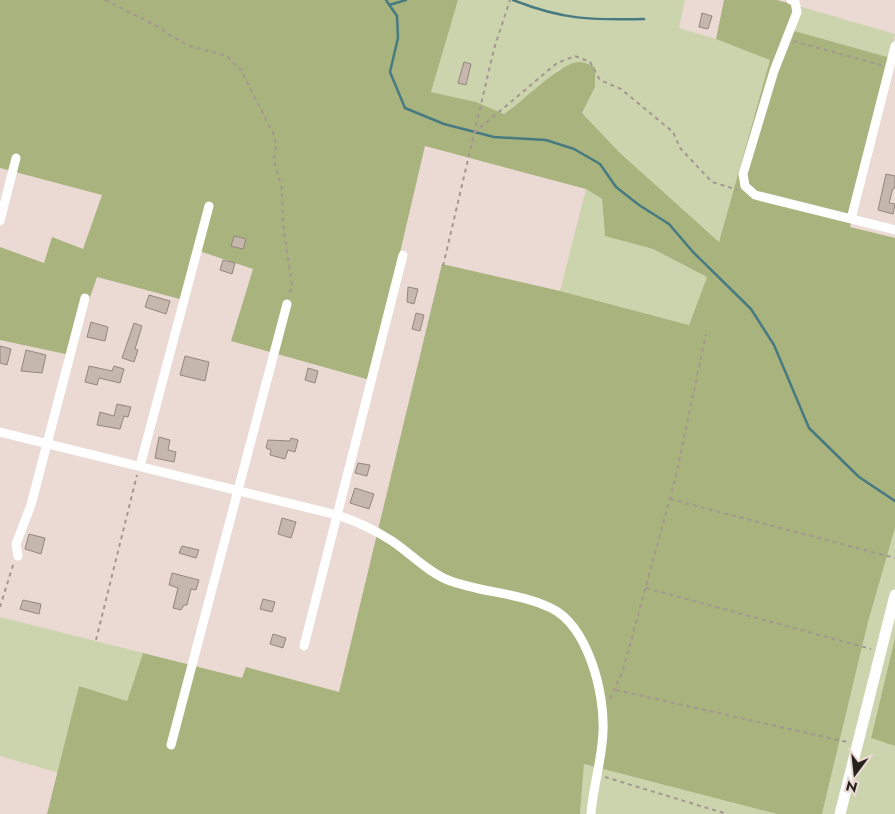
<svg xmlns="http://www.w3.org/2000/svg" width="895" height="814" font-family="Jost,sans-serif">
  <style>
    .green { fill: #ccd4ad }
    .forest { fill: #a8b37d }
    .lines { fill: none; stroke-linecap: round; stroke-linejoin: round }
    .stream { stroke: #487a81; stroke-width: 2.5 }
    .building { fill: #c5b7ae; stroke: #94867e }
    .path { stroke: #a49792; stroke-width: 2; stroke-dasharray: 4 4; stroke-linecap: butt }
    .minor { stroke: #fff; stroke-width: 9 }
    .tertiary { stroke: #fff; stroke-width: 11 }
  </style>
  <rect width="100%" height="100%" fill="#ebdad4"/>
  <path class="green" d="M458,0H685L679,28L716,39L770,60L719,242L619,152L582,113L595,87L560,68L519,104L504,114L476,102L431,92Z
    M795,5L895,34L891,58L791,30Z
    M586,189L602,199L605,236L653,249L707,277L689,325L560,291Z
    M895,528V638L871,737L895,746V814H822L868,622Z
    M0,617L143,653L127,701L79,686L59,773L0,756Z
    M584,764L777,814H580Z"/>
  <path class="forest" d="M0,0H458L431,92L476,102L504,114C522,103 561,61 580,62C584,62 590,65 595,67V87L582,113L619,152L719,242L770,60L716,39L724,0H777L795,5L791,30L891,58L850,227L895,238V528L868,622L822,814H777L584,764L580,814H47L79,686L127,701L143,653L242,678L246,667L339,692L442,264L560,291L689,325L707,277L653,249L605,236L602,199L586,189L425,146L370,380L231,341L253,269L196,250L180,299L97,277L70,355L0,340V247L44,263L52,237L83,249L102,195L0,168Z
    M895,638V746L871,738Z"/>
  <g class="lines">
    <path class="stream" d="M386,0L397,16L398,38L390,72L405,108L444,124L494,137L546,140L574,149L600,164L616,187L639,205L669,224L693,252L751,309L774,345L809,428L859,477L895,501
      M513,0C564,20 590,20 644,19
      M389,5L406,0"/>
  </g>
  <path class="building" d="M702,13L712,16L708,29L699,27Z
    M464,62L471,64L466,85L458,83Z
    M886,174L895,176V188H893L889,203L895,204L893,214L878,210Z
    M234,236L246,239L243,249L231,246Z
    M223,260L235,263L232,274L220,270Z
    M408,287L418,289L414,304L407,302Z
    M149,295L170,301L166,314L145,307Z
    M416,313L424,315L420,331L412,329Z
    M91,322L108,327L105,341L87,337Z
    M134,323L142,326L135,349L138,350L134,362L122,358Z
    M0,346L11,349L7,365L0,363Z
    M26,350L46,355L42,373L21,371Z
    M185,356L209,362L205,381L180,375Z
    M89,366L112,371L114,366L124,369L120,383L99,378L97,385L85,382Z
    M308,368L318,371L315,383L305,380Z
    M117,404L131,407L128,417L124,416L120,429L97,425L100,412L114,416Z
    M159,437L170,440L168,450L176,452L174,462L155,458Z
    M291,438L298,440L295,452L288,450L285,459L270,455L271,450L266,448L268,440L290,441Z
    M358,463L370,465L367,476L355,473Z
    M355,488L374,494L369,509L350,503Z
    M282,518L296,522L291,538L278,534Z
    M29,534L45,538L41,554L25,549Z
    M182,546L199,550L196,558L179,553Z
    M172,573L199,580L196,590L191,589L187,605H184L181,610L173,608L178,588L169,585Z
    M263,599L275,602L272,612L260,609Z
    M23,600L41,604L39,614L20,609Z
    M273,634L286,638L283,648L270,644Z"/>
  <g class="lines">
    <path class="path" d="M105,0L161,28L167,34L190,46L227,56L241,70L274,135L276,145L274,161L282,189L283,225L292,285L289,296
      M793,41L881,65
      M474,133L557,63L575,56L590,62L600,80L621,89L673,132L680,148L712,182L738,190
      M443,266L494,49L510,0
      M670,499L895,558
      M646,588L871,649
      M0,607L14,562
      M96,640L137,475
      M616,690L847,742
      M610,699L623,670L675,480L706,334
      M605,777L727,814"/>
    <path class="minor" d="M791,0L795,2L797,12L774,71L743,174L745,186L755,195L895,230
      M851,219L895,46
      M0,221L16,158
      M0,432L337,515C356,521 375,530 392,541C410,553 428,572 448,580C481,593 518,592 551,608C588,626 605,693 603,732C602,760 593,786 591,814
      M140,466L209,206
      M18,556L16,544L31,505L85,298
      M304,646L403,255
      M171,745L287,304"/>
    <path class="tertiary" d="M840,814L895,595"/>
  </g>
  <g transform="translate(855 774) rotate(195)" stroke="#ebdad4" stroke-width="4" paint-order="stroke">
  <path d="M0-4L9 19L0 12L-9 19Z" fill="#28221f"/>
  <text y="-8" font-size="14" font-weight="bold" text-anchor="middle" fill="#28221f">N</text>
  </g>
</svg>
